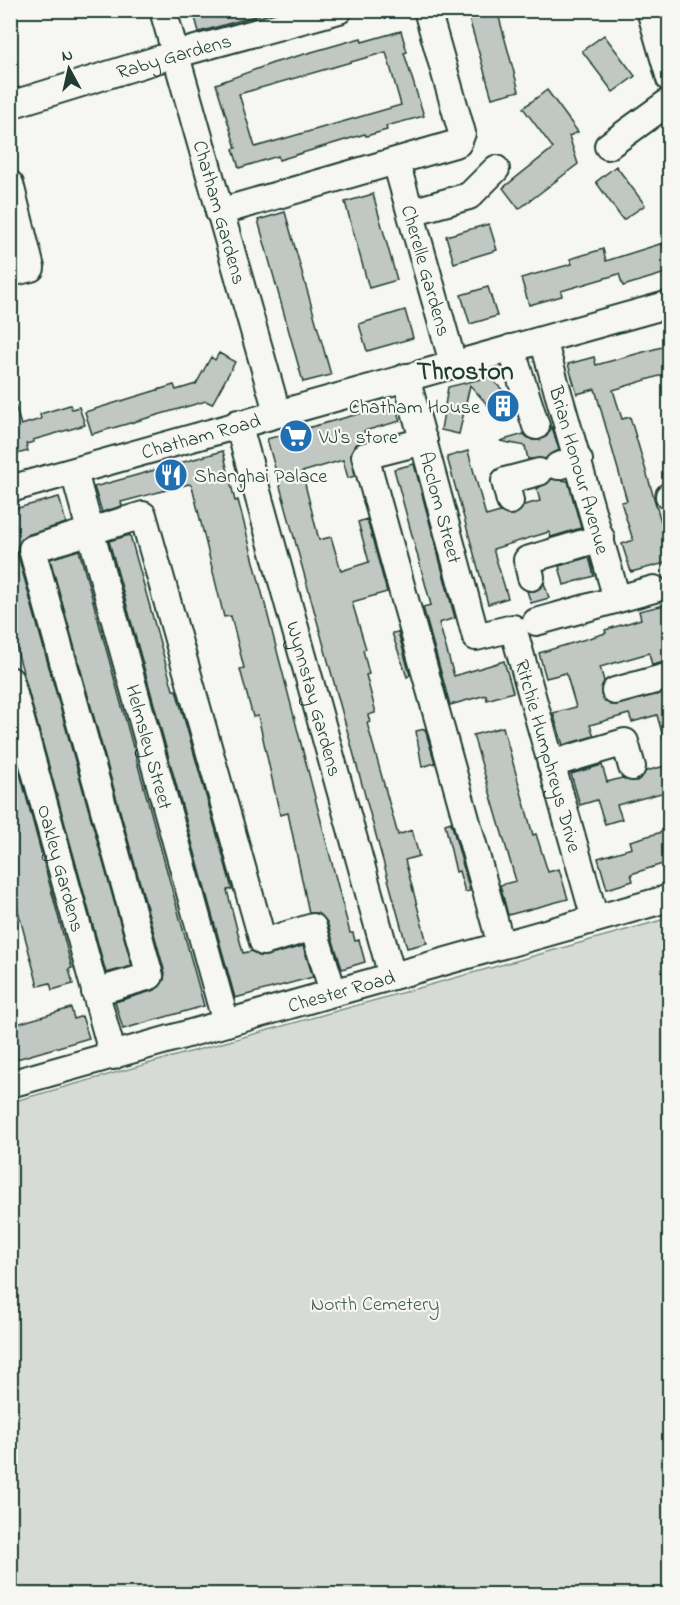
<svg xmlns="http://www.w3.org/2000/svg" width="680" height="1605" font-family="'Indie Flower',sans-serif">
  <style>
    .green { fill: #d6dbd6; stroke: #7a8c85; stroke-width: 1.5 }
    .building { fill: #c1c8c3; stroke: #1f3d34; stroke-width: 1.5; fill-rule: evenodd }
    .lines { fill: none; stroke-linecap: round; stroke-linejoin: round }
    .minor-casing { stroke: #1f3d34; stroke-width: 30 }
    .minor { stroke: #f6f6f2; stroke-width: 26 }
    .labels { text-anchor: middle; stroke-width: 4.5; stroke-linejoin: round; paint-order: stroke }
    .street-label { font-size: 20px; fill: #1f3d34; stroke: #f6f6f2 }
    .poi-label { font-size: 20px; fill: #1f3d34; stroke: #f6f6f2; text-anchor: start }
    .park-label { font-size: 20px; fill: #445d54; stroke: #f6f6f2 }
    .district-label { font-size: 26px; font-weight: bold; fill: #1f3d34; stroke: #f6f6f2 }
  </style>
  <rect width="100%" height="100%" fill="#f6f6f2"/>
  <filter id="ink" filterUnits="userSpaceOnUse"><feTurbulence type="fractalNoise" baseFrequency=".0167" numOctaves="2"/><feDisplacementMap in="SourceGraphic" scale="12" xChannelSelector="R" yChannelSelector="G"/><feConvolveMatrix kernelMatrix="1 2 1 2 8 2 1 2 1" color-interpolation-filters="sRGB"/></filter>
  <g filter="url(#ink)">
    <path class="green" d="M669,918V1594H11V1102Z"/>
    <path class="building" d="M193,10H258L259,15L199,32Z
      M483,10H497L519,91L492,98L468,15Z
      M401,31L407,52L404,53L424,116L386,126L387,130L366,136L365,134L279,160L278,156L239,168L233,149L236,148L216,84L273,63L361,38L362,42ZM386,52L401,105L255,147L239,94Z
      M604,35L635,76L613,92L582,51Z
      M547,90L578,132L569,136L578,164L519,209L503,188L553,148L523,108Z
      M616,166L645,205L623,220L596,182Z
      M373,194L397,280L369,288L345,202Z
      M285,212L331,375L303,382L258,220Z
      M489,224L497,250L454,263L446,236Z
      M663,243L669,272L623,286L619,274L561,291L562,296L529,305L521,278L572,264L570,259L603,249L606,261Z
      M488,287L497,316L470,324L461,295Z
      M405,310L413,338L367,351L359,324Z
      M669,345V373L613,390L622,419L630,417L664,532L669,530V562L631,572L622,544L633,540L621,502L627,501L595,389L577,394L568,364L594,357L596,365Z
      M219,353L235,362L212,404L206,401L92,434L85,412L174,385L176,390L196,384L211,357L215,360Z
      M489,377L512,399L515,410L500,419L470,385L459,434L441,430L448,387Z
      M395,404L400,421L364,431L367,440L355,445L351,452L355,476L348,478L343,460L302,472L319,540L331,537L341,571L369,562L358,522L367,519L387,592L352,602L366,649L363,650L369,674L366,675L375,709V713L368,715L370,722L367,723L398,835L412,830L419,856L405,860L427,943L407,948L267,439Z
      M15,405L21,425L41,419L40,414L70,405L72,409L79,407L85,425L33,440L34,442L26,444L28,451L10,456V406Z
      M552,427L559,450L545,459H528L525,446L500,441L524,434L532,440H540L547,436Z
      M223,451L235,501L238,500L350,933H353L355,941L359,940L365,962L342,969L327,922L317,913H309L288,813L280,815L258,716L253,717L240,669L244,668L231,616L224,617L192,486L189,484L121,502L122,506L102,512L94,487Z
      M468,451L486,516L500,512L514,515L524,505L540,501L537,489L552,479L568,481L581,528L551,537L549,532L493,549L508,598L488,604L447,457Z
      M414,464L455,618L439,623L454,676L504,661L513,692L487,700L486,695L450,705L423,607L431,605L394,469Z
      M59,497L66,523L27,535L18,545L17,552L132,966L106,973L10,625V510Z
      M130,535L173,690H176L222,852L232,889L227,890L243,953L252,951L259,956H267L303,946L313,977L235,998L109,541Z
      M79,550L204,1006L123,1029L115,1002L155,990L164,980L165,973L50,559Z
      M589,557L594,576L564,585L559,566Z
      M544,583L549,598L531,603L527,591H535Z
      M669,604V661L652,665L649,653L600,667L604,681L601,695L611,705L669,692V743L665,744L657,715L632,722L629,714L590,725L594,736L563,745L553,713L576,707L566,673L546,678L539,653L606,633L605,630L641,619L639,611Z
      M398,632L410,675L407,677L392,633Z
      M503,727L533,835L536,834L548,872L559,869L568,899L508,915L500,885L516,881L473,735Z
      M425,729L435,763L422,767L416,731Z
      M16,758L72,968L69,969L73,984L52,990L50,983L38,986L10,880V759Z
      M602,765L607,782L622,778L637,781L646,771L669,765V791L617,805L622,819L605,824L597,800L580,805L571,774Z
      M451,822L470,891L465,892L459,871L456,872L445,824Z
      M669,830V862L631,874L633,881L607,889L598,858L632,848L630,841Z
      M71,1008L74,1019L82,1016L89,1038L10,1061V1026Z"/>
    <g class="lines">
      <defs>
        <g id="minor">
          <path id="s1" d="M163,10L277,412"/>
          <path d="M650,10L670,79"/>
          <path id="s2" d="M10,105L166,57L339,10"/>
          <path d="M608,146L670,101"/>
          <path id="s3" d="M400,176L453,363"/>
          <path d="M10,184L31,268L10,273"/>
          <path d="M219,212L458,143L462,133L427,10"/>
          <path d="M411,212L469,196L496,169"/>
          <path id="s4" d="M543,340L617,599"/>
          <path d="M511,348L536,426"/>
          <path id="s5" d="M406,377L476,637L513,628L595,919"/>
          <path id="s6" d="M238,423L392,976"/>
          <path d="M424,441L365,456L501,945"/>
          <path d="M558,466L579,460"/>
          <path id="s7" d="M74,472L226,1023"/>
          <path id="s8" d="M10,489L670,304"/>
          <path d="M669,496H670"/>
          <path d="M510,501L505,481L539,472"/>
          <path d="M531,577L527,560L601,538"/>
          <path d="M536,622L654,589"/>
          <path id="s9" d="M10,680L113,1056"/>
          <path d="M615,691L670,676"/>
          <path d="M551,764L625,742L632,767"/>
          <path d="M95,992L150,976L32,549L143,515L263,942L313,927L333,992"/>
          <path id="s10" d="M10,1084L670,898"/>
        </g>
      </defs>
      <use href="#minor" class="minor-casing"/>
      <use href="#minor" class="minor"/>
    </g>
  </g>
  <defs>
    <symbol id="building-disc" viewBox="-11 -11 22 22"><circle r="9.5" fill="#1f6fb2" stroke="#f6f6f2"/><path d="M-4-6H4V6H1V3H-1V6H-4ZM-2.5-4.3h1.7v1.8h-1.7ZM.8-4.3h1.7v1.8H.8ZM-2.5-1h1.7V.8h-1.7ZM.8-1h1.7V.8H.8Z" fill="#fff"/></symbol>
    <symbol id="supermarket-disc" viewBox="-11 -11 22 22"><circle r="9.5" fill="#1f6fb2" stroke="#f6f6f2"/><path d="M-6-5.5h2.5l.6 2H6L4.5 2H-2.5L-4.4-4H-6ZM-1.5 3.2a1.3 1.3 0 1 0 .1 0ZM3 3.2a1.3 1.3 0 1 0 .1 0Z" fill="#fff"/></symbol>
    <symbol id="restaurant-disc" viewBox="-11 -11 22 22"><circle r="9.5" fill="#1f6fb2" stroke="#f6f6f2"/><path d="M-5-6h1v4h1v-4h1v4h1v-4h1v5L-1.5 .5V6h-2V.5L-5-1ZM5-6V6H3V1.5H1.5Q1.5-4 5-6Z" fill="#fff"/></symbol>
  </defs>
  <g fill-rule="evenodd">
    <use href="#building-disc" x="484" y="387" width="38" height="38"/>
    <use href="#supermarket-disc" x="277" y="417" width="38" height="38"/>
    <use href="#restaurant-disc" x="152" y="456" width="38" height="38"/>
  </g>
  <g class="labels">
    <g class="street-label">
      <text dy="7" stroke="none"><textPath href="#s2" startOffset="171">Raby Gardens</textPath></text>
      <text dy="7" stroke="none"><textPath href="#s1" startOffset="210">Chatham Gardens</textPath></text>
      <text dy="7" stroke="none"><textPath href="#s3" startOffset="98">Cherelle Gardens</textPath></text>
      <text dy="7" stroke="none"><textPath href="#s8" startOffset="198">Chatham Road</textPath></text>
      <text dy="7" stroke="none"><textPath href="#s4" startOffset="135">Brian Honour Avenue</textPath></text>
      <text dy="7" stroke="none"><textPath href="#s5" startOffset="135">Acclom Street</textPath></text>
      <text dy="7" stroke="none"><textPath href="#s6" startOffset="286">Wynnstay Gardens</textPath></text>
      <text dy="7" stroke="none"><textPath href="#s7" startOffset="285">Helmsley Street</textPath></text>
      <text dy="7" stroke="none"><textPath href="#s5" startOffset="440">Ritchie Humphreys Drive</textPath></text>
      <text dy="7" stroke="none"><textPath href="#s9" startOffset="195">Oakley Gardens</textPath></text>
      <text dy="7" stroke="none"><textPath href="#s10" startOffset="344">Chester Road</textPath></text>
    </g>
    <g class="poi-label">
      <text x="480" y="413" text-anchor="end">Chatham House</text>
      <text x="319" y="443">VJ's store</text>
      <text x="194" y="482">Shanghai Palace</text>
    </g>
    <g class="park-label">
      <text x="375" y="1310">North Cemetery</text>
    </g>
    <g class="district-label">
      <text x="465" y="379">Throston</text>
    </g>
  </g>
  <rect width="680" height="1605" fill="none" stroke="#f6f6f2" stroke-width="36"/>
  <rect x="18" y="18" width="644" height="1569" fill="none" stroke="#1f3d34" stroke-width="2" filter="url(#ink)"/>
  <g transform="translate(69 69) rotate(352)" stroke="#f6f6f2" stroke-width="4.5" paint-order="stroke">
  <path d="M0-4.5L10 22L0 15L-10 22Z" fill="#1f3d34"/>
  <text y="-9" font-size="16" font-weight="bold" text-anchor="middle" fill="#1f3d34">N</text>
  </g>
</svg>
